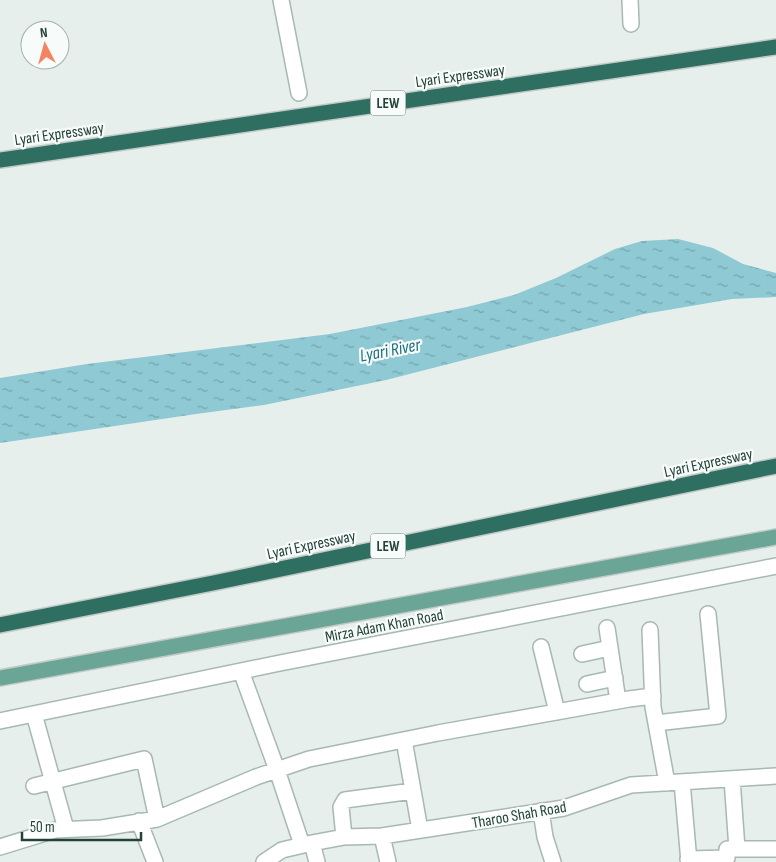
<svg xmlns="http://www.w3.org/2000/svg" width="776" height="862" font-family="'Sofia Sans Condensed',sans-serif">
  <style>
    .water { fill: url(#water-ripples) }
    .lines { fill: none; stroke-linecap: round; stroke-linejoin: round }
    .minor-casing { stroke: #a8b8b2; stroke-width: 18 }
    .major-casing { stroke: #c2cac8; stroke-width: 18 }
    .highway-casing { stroke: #c2cac8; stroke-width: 18 }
    .minor { stroke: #fff; stroke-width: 15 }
    .major { stroke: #6aa596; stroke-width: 15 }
    .highway { stroke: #2f6f62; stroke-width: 15 }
    .labels { text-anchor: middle; stroke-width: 4.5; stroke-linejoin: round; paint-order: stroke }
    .shield { fill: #f7fbf9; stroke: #637a73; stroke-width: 1 }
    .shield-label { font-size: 15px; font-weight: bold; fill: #24423a }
    .street-label { font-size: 16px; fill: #24423a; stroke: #f7fbf9 }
    .water-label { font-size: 18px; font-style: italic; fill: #1c6f80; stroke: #f7fbf9 }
  </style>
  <defs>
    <pattern id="water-ripples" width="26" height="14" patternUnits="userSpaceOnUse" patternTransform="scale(1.25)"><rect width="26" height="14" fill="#8ec9d4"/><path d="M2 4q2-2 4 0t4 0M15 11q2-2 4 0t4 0" fill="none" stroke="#74a5ad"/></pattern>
  </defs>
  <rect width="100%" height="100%" fill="#e6efeb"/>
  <path class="water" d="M678,239L713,248L743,264L776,273V297L732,299L644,314L386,380L264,405L196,414L0,443V378L87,364L330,334L467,307L514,295L556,278L615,249L642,241Z"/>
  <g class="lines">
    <defs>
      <path id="minor" d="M281,0L299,93
        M630,0L631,24
        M607,628L618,701
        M650,630L653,707L667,783
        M541,647L557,712
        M582,654L610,648
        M241,671L277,770L302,845
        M587,684L615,678
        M34,714L66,829
        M0,721L280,663L776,566
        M656,723L718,716L708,614
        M404,740L420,830
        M732,779L737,849
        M682,782L689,862
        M34,786L144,759L157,819
        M541,811L545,837L553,862
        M139,821L155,862
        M382,836L388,862
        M344,837L341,807L345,800L413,791
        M312,843L317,862
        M0,847L55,830L102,828L157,819L256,777L309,759L438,733L629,699L653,696
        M688,859L727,858V849H776
        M264,862L282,850L312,843L344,837L382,836L564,808L631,785L776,776"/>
      <path id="major" d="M0,678L776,537"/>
      <path id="highway" d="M0,160L776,47
        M0,625L213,583L776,466"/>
    </defs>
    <use href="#minor" class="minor-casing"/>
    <use href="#major" class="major-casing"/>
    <use href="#highway" class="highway-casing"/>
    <use href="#minor" class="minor"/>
    <use href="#major" class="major"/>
    <use href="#highway" class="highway"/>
  </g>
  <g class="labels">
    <g class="shield">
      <rect x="370.5" y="90.5" width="35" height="25" rx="4"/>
      <rect x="370.5" y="533.5" width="35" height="25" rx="4"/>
    </g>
    <g class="shield-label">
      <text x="388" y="108">LEW</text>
      <text x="388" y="551">LEW</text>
    </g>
    <g class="street-label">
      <text transform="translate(460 75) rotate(-8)" y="6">Lyari Expressway</text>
      <text transform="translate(59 133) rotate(-8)" y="6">Lyari Expressway</text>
      <text transform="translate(708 462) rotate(-12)" y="6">Lyari Expressway</text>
      <text transform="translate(311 544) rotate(-12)" y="6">Lyari Expressway</text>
      <text transform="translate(384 625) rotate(-11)" y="6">Mirza Adam Khan Road</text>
      <text transform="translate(519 814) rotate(-10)" y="6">Tharoo Shah Road</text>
    </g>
    <g class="water-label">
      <text transform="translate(390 350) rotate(-11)" y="6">Lyari River</text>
    </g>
  </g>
  <g transform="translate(45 45) rotate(354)"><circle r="24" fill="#f7fbf9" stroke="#a3b1ad"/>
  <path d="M0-4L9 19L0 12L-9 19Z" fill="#f4845f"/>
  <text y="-8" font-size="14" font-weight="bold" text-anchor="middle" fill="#24423a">N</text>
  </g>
  <path d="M22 832v8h119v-8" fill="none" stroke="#24423a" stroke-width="2.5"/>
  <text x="30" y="832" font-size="15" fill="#24423a" stroke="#f7fbf9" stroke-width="4" paint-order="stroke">50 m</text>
</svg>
